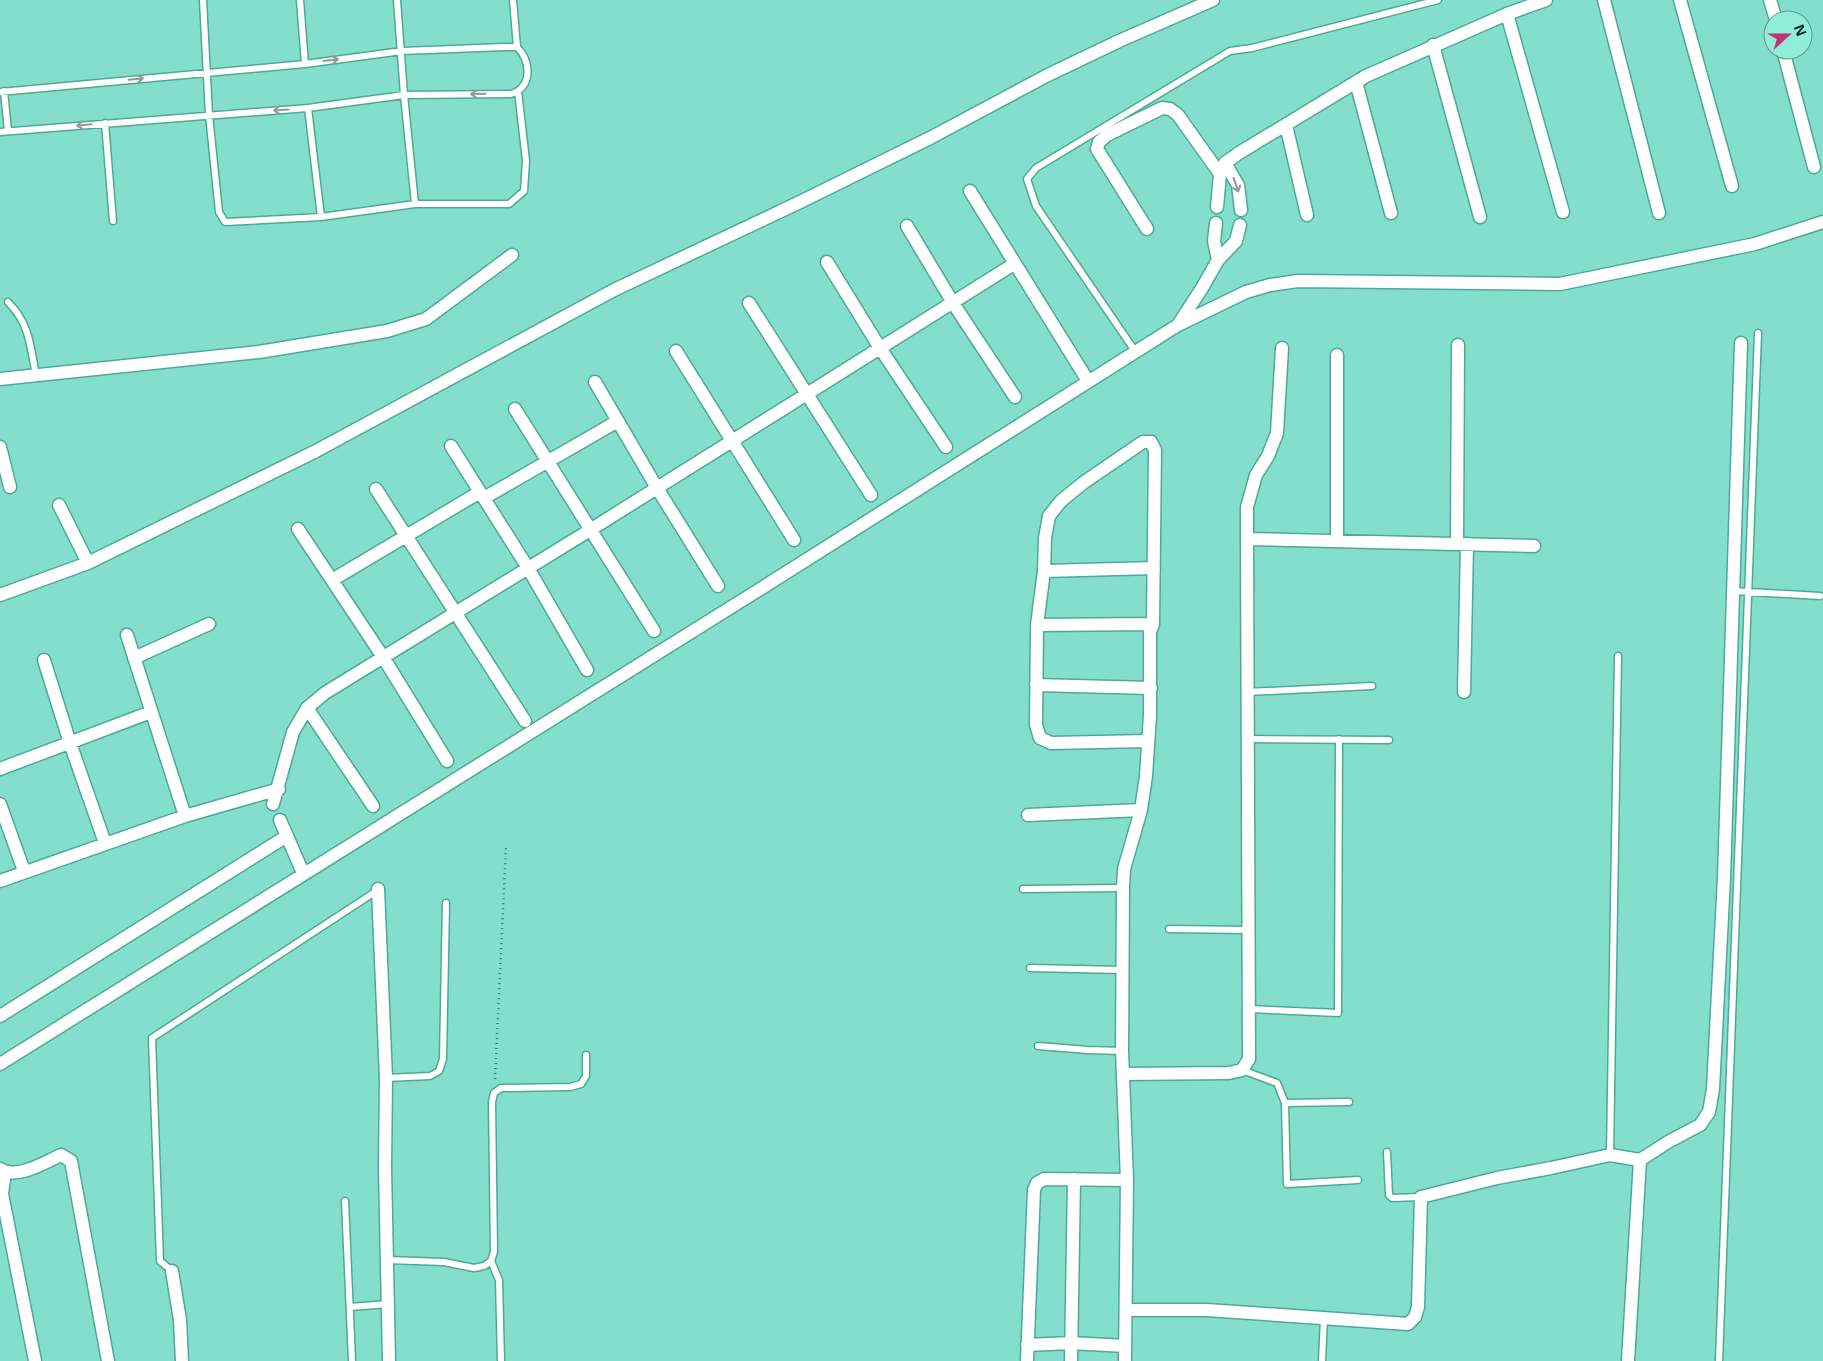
<svg xmlns="http://www.w3.org/2000/svg" width="1823" height="1361" font-family="'Noto Sans',sans-serif">
  <style>
    .lines { fill: none; stroke-linecap: round; stroke-linejoin: round }
    .service-casing { stroke: #4daa97; stroke-width: 9 }
    .minor-casing { stroke: #4daa97; stroke-width: 15 }
    .path { stroke: #3e786c; stroke-width: 2.5; stroke-dasharray: 1 4; stroke-linecap: butt }
    .service { stroke: #fff; stroke-width: 6 }
    .minor { stroke: #fff; stroke-width: 12 }
    .oneway { stroke: #8e9c99 }
  </style>
  <rect width="100%" height="100%" fill="#83dfcb"/>
  <g class="lines">
    <defs>
      <path id="service" d="M203,0L209,115L219,212L225,222L321,217L415,204H509L524,191L526,161L518,91
        M300,0L305,64
        M397,0L404,95L415,204
        M513,0L517,47
        M4,91L8,131
        M0,92L305,64L402,51L504,47H517C531,61 533,87 511,94L404,95L308,108L0,132
        M308,108L321,217
        M105,123L113,221
        M8,302C30,324 30,346 36,375
        M1135,351L1036,206L1027,179L1036,168L1230,51L1252,48L1438,0
        M1733,591L1820,596
        M1247,692L1372,686
        M1248,739L1389,740
        M1023,889L1123,888
        M1169,929L1248,930
        M1030,968L1122,970
        M1249,1009L1338,1013L1339,739
        M1038,1046L1088,1050L1122,1051
        M1242,1070L1277,1083L1285,1103L1287,1184L1358,1180
        M386,1078L430,1076L439,1071L443,1059L446,903
        M1285,1103L1349,1102
        M1387,1152L1389,1195L1392,1198L1421,1197
        M1610,1155L1618,656
        M345,1201L352,1361
        M387,1260L444,1262L474,1268L484,1266L491,1261L494,1252L492,1102L494,1093L501,1088L570,1087L581,1084L586,1076V1055
        M491,1261L499,1280L501,1361
        M172,1271L160,1261L152,1038L378,890
        M350,1307L388,1304
        M1322,1361L1324,1318
        M1719,1361L1758,333"/>
      <path id="minor" d="M1604,0L1659,213
        M1680,0L1732,186
        M1770,0L1776,20
        M1507,14L1563,212
        M1433,45L1480,217
        M1783,50L1814,167
        M1356,82L1391,213
        M1286,125L1307,215
        M1225,163L1238,185L1241,210
        M970,191L1088,381
        M1217,207L1220,174L1225,163L1239,153L1366,76L1507,14L1546,0
        M1216,223L1214,241L1218,260
        M907,226L953,303L1015,397
        M1147,229L1097,149L1099,142L1107,135L1162,108L1170,109L1178,115L1220,174
        M827,262L880,348L946,447
        M749,303L871,495
        M1178,325L1246,292L1270,285L1298,281L1560,284L1755,244L1823,222
        M676,351L794,540
        M1337,355V541
        M0,379L259,352L387,331L426,319L512,255
        M595,382L657,488L718,586
        M515,409L654,631
        M451,446L528,568L587,670
        M0,447L10,487
        M376,489L525,721
        M484,498L618,421
        M59,505L88,563
        M298,529L383,657L447,761
        M1247,539V507L1256,475L1268,456L1277,433L1282,348
        M1457,544L1458,345
        M1044,571L1154,568
        M332,580L480,492
        M0,595L88,563L316,451L614,290L798,203L930,138L1046,76L1119,41L1213,0
        M1037,625L1153,624
        M127,635L185,816
        M134,658L209,624
        M44,660L70,743L105,843
        M1036,685L1151,688
        M1464,692L1467,544
        M307,708L373,806
        M0,769L151,712
        M0,804L24,871
        M273,804L293,732L307,708L325,693L582,535L1014,264
        M1028,815L1141,810
        M280,820L303,873
        M0,881L185,816L279,789
        M378,889L386,1078L385,1168L389,1361
        M0,1016L287,836
        M0,1064L757,591L1178,325L1202,288L1218,260L1236,241L1240,225
        M1123,1074L1229,1073L1242,1070L1249,1059L1247,539L1534,546
        M0,1169C17,1180 45,1162 61,1155L71,1161L108,1361
        M5,1172L2,1194L35,1361
        M172,1271L180,1320L182,1361
        M1126,1310H1207L1408,1324L1415,1317L1418,1307L1421,1197L1497,1178L1551,1168L1610,1155L1640,1160L1668,1142L1700,1125L1709,1112L1713,1089L1724,878L1741,343
        M1027,1345L1071,1343L1125,1346
        M1027,1361L1034,1190L1037,1183L1044,1179L1127,1180
        M1071,1361L1074,1179
        M1125,1361L1127,1180L1122,1051L1123,888L1124,869L1141,810L1146,776L1150,715V632L1153,624L1155,450L1151,442H1143L1083,483L1061,501L1049,516L1045,538L1044,571L1037,625L1036,725L1040,738L1051,743L1147,741
        M1628,1361L1640,1160"/>
    </defs>
    <use href="#service" class="service-casing"/>
    <use href="#minor" class="minor-casing"/>
    <path class="path" d="M495,1079L506,846"/>
    <use href="#service" class="service"/>
    <use href="#minor" class="minor"/>
  </g>
  <defs><path id="oneway-shaft" d="M-6 0H5M1.5-3L5.5 0L1.5 3" fill="none" stroke-width="1.6" stroke-linecap="round" stroke-linejoin="round" transform="scale(1.25)"/></defs>
  <g class="oneway">
    <use href="#oneway-shaft" transform="translate(331 60) rotate(-7)"/>
    <use href="#oneway-shaft" transform="translate(136 79) rotate(-5)"/>
    <use href="#oneway-shaft" transform="translate(478 94) rotate(179)"/>
    <use href="#oneway-shaft" transform="translate(281 110) rotate(176)"/>
    <use href="#oneway-shaft" transform="translate(84 125) rotate(175)"/>
    <use href="#oneway-shaft" transform="translate(1236 185) rotate(71)"/>
  </g>
  <g transform="translate(1788 35) rotate(69)"><circle r="24" fill="#91ecd8" stroke="#599b8d"/>
  <path d="M0-4L9 19L0 12L-9 19Z" fill="#bd3470"/>
  <text y="-8" font-size="14" font-weight="bold" text-anchor="middle" fill="#04221c">N</text>
  </g>
</svg>
